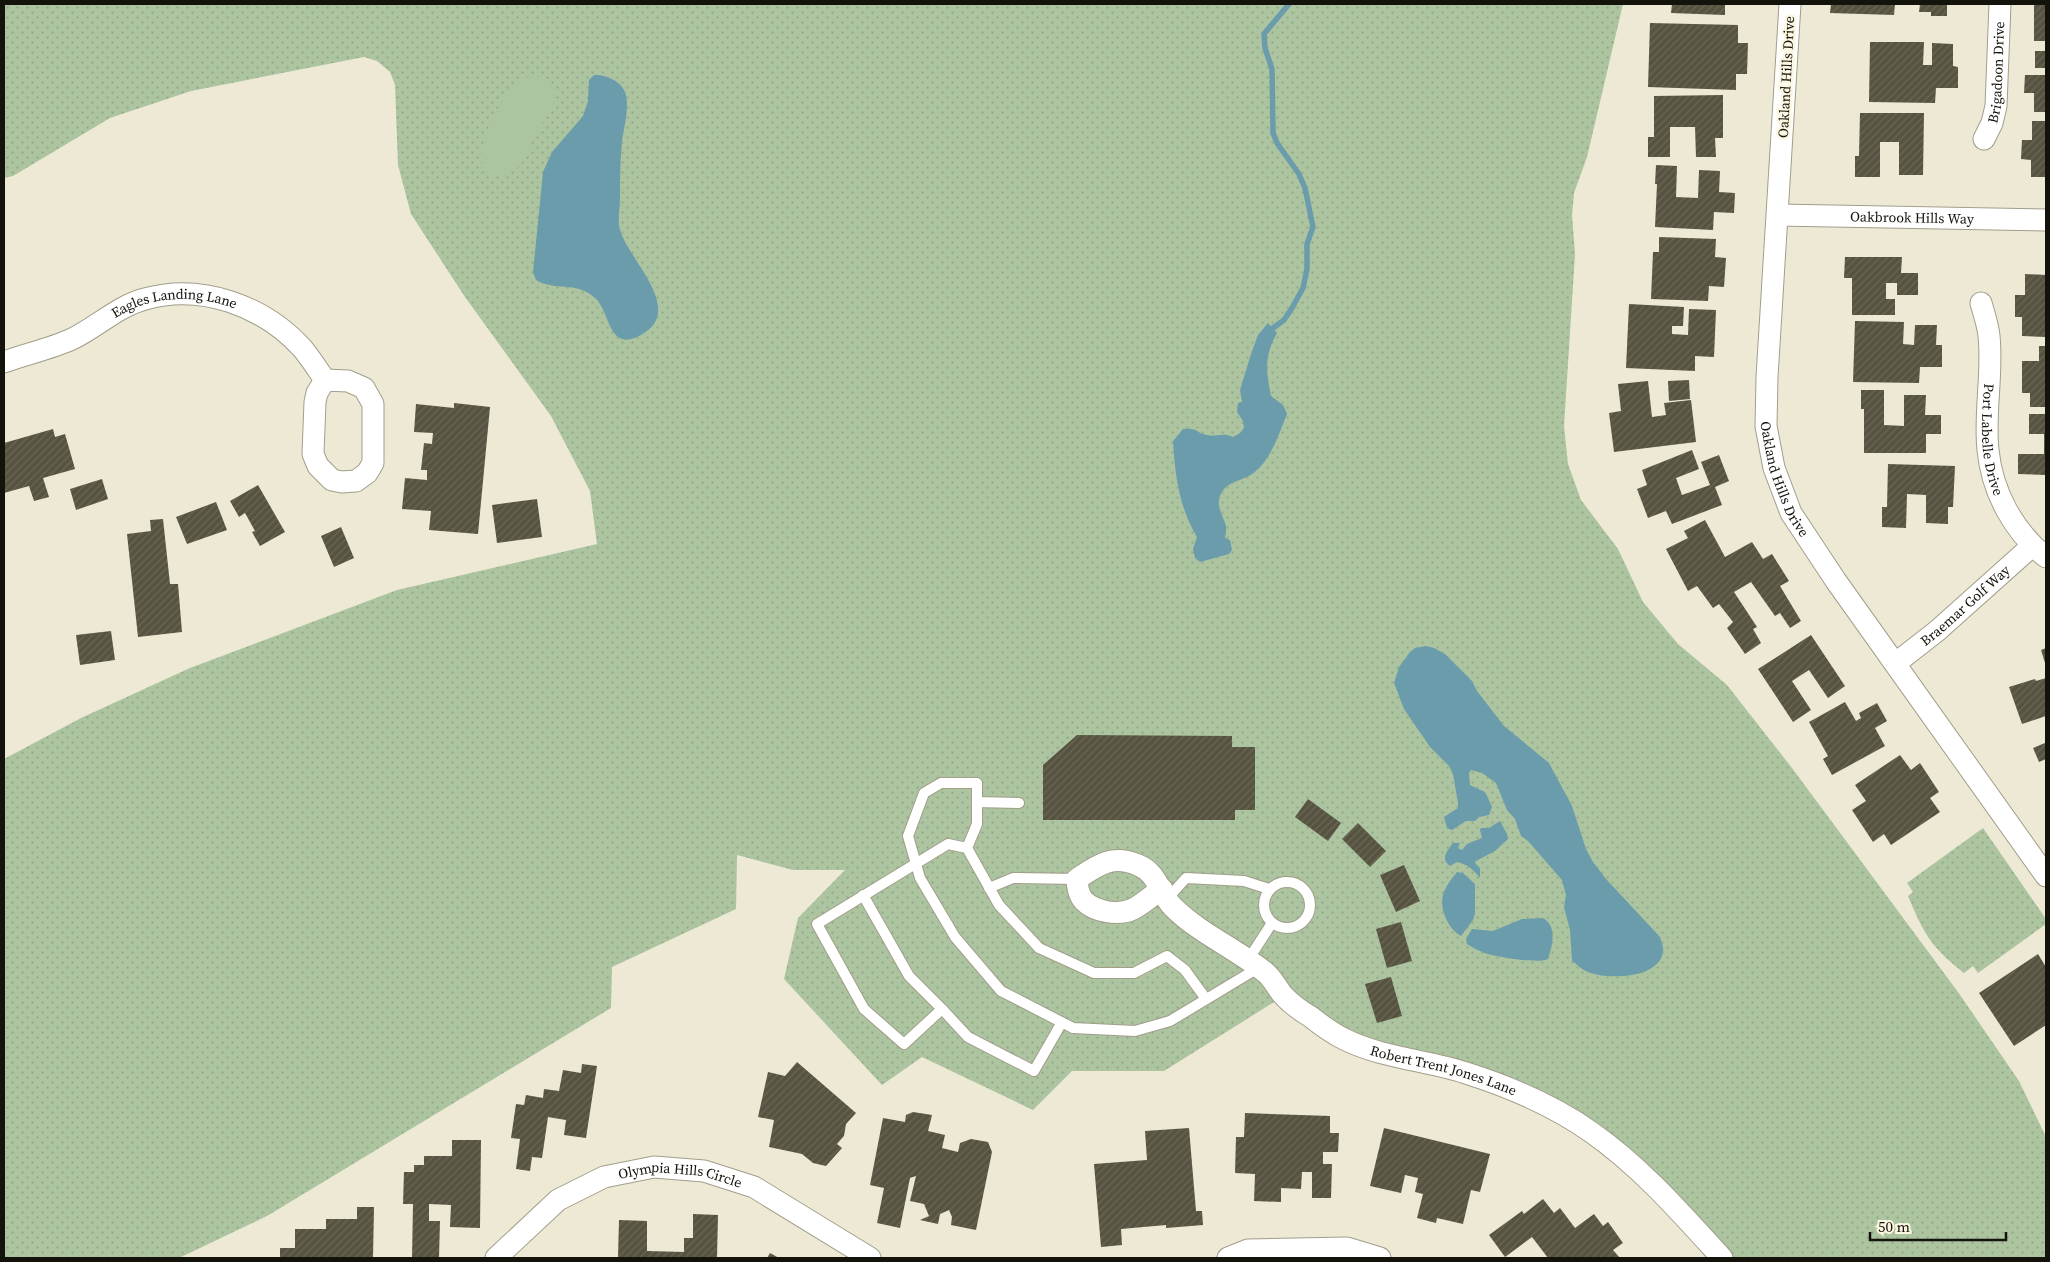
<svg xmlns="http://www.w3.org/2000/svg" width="2050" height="1262" font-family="'Source Serif 4',serif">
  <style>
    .grass { fill: url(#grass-dots) }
    .pitch { fill: #acc4a0 }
    .water { fill: #6b9cab }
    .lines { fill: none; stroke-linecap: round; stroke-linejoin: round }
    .stream { stroke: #6b9cab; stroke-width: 5.5 }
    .building { fill: url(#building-hatch) }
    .service-casing { stroke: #a29e8a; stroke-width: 12 }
    .minor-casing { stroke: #a29e8a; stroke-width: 23 }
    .service { stroke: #fff; stroke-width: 10 }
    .minor { stroke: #fff; stroke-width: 21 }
    .labels { text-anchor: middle; stroke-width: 5; stroke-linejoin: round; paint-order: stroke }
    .street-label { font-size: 14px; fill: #13120b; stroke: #fbf7e2 }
  </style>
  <defs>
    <pattern id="grass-dots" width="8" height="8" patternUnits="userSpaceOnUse" patternTransform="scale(1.25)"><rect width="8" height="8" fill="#acc4a0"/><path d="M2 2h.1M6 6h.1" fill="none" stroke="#93a788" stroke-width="1.8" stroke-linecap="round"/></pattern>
    <pattern id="building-hatch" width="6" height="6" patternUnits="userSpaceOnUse" patternTransform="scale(1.25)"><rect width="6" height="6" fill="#565341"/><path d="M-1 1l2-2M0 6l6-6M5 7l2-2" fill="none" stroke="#6a6758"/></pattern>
  </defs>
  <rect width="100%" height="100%" fill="#ede9d4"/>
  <path class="grass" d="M4,4H1623L1587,157L1574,193L1572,215L1575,254L1564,426L1568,464L1581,500L1618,549L1643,602L1678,644L1727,685L1792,768L1958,992L2019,1081L2046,1137V1258H1729L1528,1086L1486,1068L1387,1044L1341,1029L1290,992L1164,1071H1072L1033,1110L922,1057L882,1085L784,979L798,918L845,870H793L737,855L736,909L612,967L611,1008L267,1216L179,1258H4V759L81,718L190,668L397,590L597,544L590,491L551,416L465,297L411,214L398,165L395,85L390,72L377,61L364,57L191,91L110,118L13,176L4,178Z
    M1983,828L2046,919V924L1978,973L1973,966L1964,973C1931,947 1924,934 1908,896L1913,892L1907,883Z"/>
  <path class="pitch" d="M532,76C541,77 553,82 555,93C557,106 542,122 536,134C526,151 525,173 501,174C494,175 489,174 484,169C473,144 506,82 532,76Z"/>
  <path class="water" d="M594,75C605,74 621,81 625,92C630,107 624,126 622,141C620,160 620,180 620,199C620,207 618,217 619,225C622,254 686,307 644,333C608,356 611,313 596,299C577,280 556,292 536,280L533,272L543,172L552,152L583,116L588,101L589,80Z
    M1268,323L1277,333C1264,356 1266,370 1271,396L1283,405L1287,414C1279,434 1270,462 1252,474C1240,482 1226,481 1220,496C1216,507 1223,515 1226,526C1226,529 1226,534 1225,538L1230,540L1232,550L1229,554L1200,562L1195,558L1193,549L1197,537C1179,507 1175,475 1173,441L1183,429C1200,428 1195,433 1207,435C1217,437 1222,432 1233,437L1240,433L1244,428L1243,421L1237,412L1238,403L1242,402L1240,390L1251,354L1258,335Z
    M1426,646L1434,648L1445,654L1472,681L1477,691L1504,726L1549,763L1572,806L1586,849L1593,862L1606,879L1660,937C1661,941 1664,947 1663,952C1659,979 1607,980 1588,972C1582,970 1577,964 1572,961L1570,930L1564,907L1566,895L1562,880L1528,841L1521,836L1515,819L1507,810L1496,783L1482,773L1471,770L1469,773L1470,785L1485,792L1492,807L1489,815L1479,817L1475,821H1466L1452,830L1447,828L1444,817L1458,808V803L1453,774L1449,766L1430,747L1404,709L1394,683L1399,667L1410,652L1415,648Z
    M1500,821L1507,834L1508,839L1495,851L1476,861L1475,863L1480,868V878C1474,870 1467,864 1457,862L1450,866C1440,859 1447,851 1453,843H1460L1458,848L1462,850L1467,844L1482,838L1480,830L1481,828H1489Z
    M1457,872L1463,873L1475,884V913L1473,920L1461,936C1449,930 1439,909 1443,895C1445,887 1452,878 1457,872Z
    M1543,918C1558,927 1552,946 1548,959C1540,964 1495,957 1485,953C1479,951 1473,948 1467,944L1466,939L1472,929L1493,931L1522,919Z"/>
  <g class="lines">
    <path class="stream" d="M1273,328L1284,320L1292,308L1303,288L1307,269V244L1313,227L1305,188L1299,174L1277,143L1273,133L1272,69L1265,48L1264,34L1289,4"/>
  </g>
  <path class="building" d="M1672,4H1725V15L1671,13Z
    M1831,4H1895L1894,15L1830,13Z
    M1920,4H1947V16H1931V12H1919Z
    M2034,4H2046V41H2034Z
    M1650,23L1738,25V43H1748L1747,74H1736V90L1648,87Z
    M1870,42H1924L1923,65H1932V43L1953,44V66L1958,67V88H1936L1935,103L1869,102Z
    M2035,51H2046V68H2035Z
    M2025,75H2046V112H2034V93H2024Z
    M1723,95V138H1715L1716,157H1696L1695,127H1670V157H1648V137H1654V96Z
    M1860,113H1924L1923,175H1899V142H1880V177H1855V156H1859Z
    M2032,121H2046V177H2031V160L2021,159L2022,140H2032Z
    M1656,165L1677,166L1676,197L1698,198L1699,170L1720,171L1719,192L1735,193L1734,213L1714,212L1713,230L1655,227L1657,184H1655Z
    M1659,237L1716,239L1715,257L1726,258L1724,287L1709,286L1708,301L1651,299L1653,252H1659Z
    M1845,257H1902L1901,273H1918V295H1897V283H1886V299H1895V315H1852V278H1844Z
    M2025,274L2046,275V337L2022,336V317H2015V295H2025Z
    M1629,304L1684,307L1683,326H1672V334L1688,335L1689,309L1716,310L1714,357L1695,356V371L1626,368Z
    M1855,321L1904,322L1903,344L1914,345L1915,325H1937L1936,345H1942V367H1920L1919,383L1853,382Z
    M2039,346H2046V407H2030V393H2022V361H2039Z
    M1689,380L1690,399L1669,401L1668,381Z
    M1648,381L1652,417L1666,415L1664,403L1691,400L1696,442L1614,452L1609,413L1621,411L1618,384Z
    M1861,390H1884V425L1904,426V395H1926L1925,415H1941V434H1926V453H1864V409H1861Z
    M454,403L490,407L478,534L429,530L431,511L402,509L405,478L427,480V470H421L424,443L432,444L433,433L414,432L416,404L454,408Z
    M2029,414H2046V475L2018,474V454H2044V434H2029Z
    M53,429L55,437L65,434L75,469L43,478L49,497L34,501L29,486L4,493V443Z
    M1692,450L1699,469L1676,478L1682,495L1710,485L1701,462L1719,455L1729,481L1715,487L1722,505L1672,524L1666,511L1648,518L1637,489L1647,485L1642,470Z
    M1888,464L1955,466L1953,507H1948V524L1926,523V495L1907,494L1906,528L1882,527V507H1887Z
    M102,479L108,499L76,510L70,489Z
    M258,485L285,532L260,546L252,532L255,531L245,513L239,517L230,501Z
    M537,499L542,537L497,543L492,505Z
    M216,502L227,530L187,544L176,517Z
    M163,519L170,584H178L182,632L138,637L127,534L151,531L150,520Z
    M1705,520L1725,557L1752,542L1763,559L1772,554L1789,581L1780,586L1801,621L1790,628L1780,613L1775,616L1751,582L1734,592L1757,627L1753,629L1761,643L1745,654L1727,628L1733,622L1719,604L1713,608L1697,586L1688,591L1666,549L1688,538L1684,531Z
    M341,527L354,558L334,567L321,536Z
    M111,631L115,660L80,665L76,635Z
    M1811,635L1845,686L1828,698L1809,670L1792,681L1811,710L1793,722L1758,669Z
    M2046,648V666L2041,650Z
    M2046,678V716L2022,724L2009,687L2035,679L2036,681Z
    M1845,702L1856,721L1861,718L1859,713L1877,703L1887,721L1875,728L1885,746L1832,775L1823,759L1828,756L1809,722Z
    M1077,735L1232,736V747H1255V810H1235V820H1043V765Z
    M2045,743L2046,759L2039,762L2033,748Z
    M1900,755L1911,770L1920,763L1939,792L1930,798L1940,812L1891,845L1884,834L1873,842L1852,810L1866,801L1855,785Z
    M1308,799L1341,823L1328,841L1295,817Z
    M1358,823L1386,851L1370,867L1342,839Z
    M1404,865L1420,901L1396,912L1380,875Z
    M1401,922L1412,961L1387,968L1376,929Z
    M2038,954L2046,967V1025L2014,1046L1979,993Z
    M1391,977L1402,1016L1377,1023L1365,984Z
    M797,1062L856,1113L846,1124L844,1136L837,1144L842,1148L826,1166L813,1163L802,1154L769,1147L774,1120L758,1117L768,1072L785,1076Z
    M582,1064L597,1066L586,1138L564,1135L566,1120L548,1117L542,1158L532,1157L530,1171L516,1169L520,1139L511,1138L516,1104L524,1105L526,1095L543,1098L544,1089L559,1091L563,1070L581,1073Z
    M913,1112L932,1115L928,1131L945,1135L942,1148L958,1152L960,1143L971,1139L988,1142L992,1152L976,1230L951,1225L952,1217L949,1210L940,1214L938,1224L920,1220L929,1216L924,1204L910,1201L916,1176L910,1178L900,1228L877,1223L884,1188L870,1185L883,1118L905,1122L906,1115Z
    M1245,1113L1330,1116V1133H1339L1338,1152H1323V1164H1332L1331,1198H1312V1172H1302L1301,1189L1281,1188V1202L1254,1201L1255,1174L1235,1173L1236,1137H1244Z
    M1189,1128L1196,1211H1202L1203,1225L1166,1228V1225L1121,1229L1122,1245L1101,1247L1094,1164L1147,1160L1145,1131Z
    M1384,1128L1490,1154L1480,1192L1471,1190L1463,1224L1437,1218L1436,1223L1417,1218L1423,1194L1415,1192L1418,1178L1405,1175L1401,1193L1370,1186Z
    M452,1140H481L480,1228L450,1227L451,1205L429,1204V1221H440L439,1258H412L413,1204H403L404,1172H414V1165H424V1156H452Z
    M1543,1199L1554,1213L1560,1208L1575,1228L1594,1214L1603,1226L1608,1222L1623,1243L1613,1250L1620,1258H1548L1532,1237L1505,1257L1489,1235L1522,1211L1524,1214Z
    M357,1207H374L373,1258H280V1248H295V1229H326V1219H357Z
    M693,1214L718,1215L717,1258L618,1257L619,1220L647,1221V1251L684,1252V1238H693Z
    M770,1253L779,1258H767Z"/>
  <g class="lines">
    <defs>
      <path id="service" d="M977,802L1019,803
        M967,848L948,844L817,924L864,1009L904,1044L942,1009L968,1037L1034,1071L1062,1022
        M1264 905a23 23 0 1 1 46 0a23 23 0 1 1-46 0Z
        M989,888L1013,878L1077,879
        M863,895L909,976L942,1009
        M1167,899L1186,878L1244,881L1269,889
        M1248,960L1272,923
        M1206,999L1185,970L1167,956L1134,973H1094L1039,948L999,905L967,848L977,824V783H941L924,793L908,836L920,878L955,937L1001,991L1073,1028L1135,1031L1170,1021L1258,968"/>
      <g id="minor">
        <path id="s1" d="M1790,4L1767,377L1766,426L1774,468L1791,513L1836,581L2046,876"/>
        <path id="s2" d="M1984,139L1992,123L1996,106L2000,4"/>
        <path id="s3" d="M1778,215L2046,220"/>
        <path id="s4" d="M1981,303C1984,314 1988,325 1989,336C1993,374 1984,413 1988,450C1992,492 2014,532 2046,557"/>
        <path id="s5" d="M4,362C26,354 50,349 72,339C97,327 118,306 145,299C202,283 264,306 303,349C311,359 318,370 325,380"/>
        <path d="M325,380L348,381L364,388L373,404V463L367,473L356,481L342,482L332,480L318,466L313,454L315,402L317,393Z"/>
        <path id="s6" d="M1896,663L1937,631L2032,546"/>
        <path id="s7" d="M1162,889C1152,895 1143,904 1133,909C1119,916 1095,912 1084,901C1079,896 1077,886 1077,879C1098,865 1112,854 1138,865C1158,873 1159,893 1173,907C1200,934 1237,949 1266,973C1273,979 1277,988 1283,995C1291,1004 1301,1011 1311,1017C1321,1025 1332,1033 1344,1039C1382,1058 1426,1060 1466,1073C1510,1087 1553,1105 1591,1132C1641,1167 1681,1213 1722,1258"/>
        <path id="s8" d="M496,1258L558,1200L604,1177L654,1167L704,1171L754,1187L870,1258"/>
        <path d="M1228,1258L1248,1250L1347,1248L1380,1258"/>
      </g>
    </defs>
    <use href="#service" class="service-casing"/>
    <use href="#minor" class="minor-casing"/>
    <use href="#service" class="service"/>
    <use href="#minor" class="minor"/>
  </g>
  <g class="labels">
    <g class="street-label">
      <text dy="5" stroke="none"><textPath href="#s2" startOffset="69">Brigadoon Drive</textPath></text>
      <text transform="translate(1786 77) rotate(-87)" y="5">Oakland Hills Drive</text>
      <text dy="5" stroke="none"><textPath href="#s3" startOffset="134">Oakbrook Hills Way</textPath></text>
      <text dy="5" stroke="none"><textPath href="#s5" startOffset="184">Eagles Landing Lane</textPath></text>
      <text dy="5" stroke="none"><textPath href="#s4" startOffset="138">Port Labelle Drive</textPath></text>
      <text dy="5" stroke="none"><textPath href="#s1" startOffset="479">Oakland Hills Drive</textPath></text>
      <text dy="5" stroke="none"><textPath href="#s6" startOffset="90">Braemar Golf Way</textPath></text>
      <text dy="5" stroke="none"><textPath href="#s7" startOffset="555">Robert Trent Jones Lane</textPath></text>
      <text dy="5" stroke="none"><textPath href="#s8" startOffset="214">Olympia Hills Circle</textPath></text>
    </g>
  </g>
  <rect width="2050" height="1262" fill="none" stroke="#13120b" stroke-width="10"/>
  <path d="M1870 1232v8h136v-8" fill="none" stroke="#13120b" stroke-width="2.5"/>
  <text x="1878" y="1232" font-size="15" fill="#13120b" stroke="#fbf7e2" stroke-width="4" paint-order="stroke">50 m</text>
</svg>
